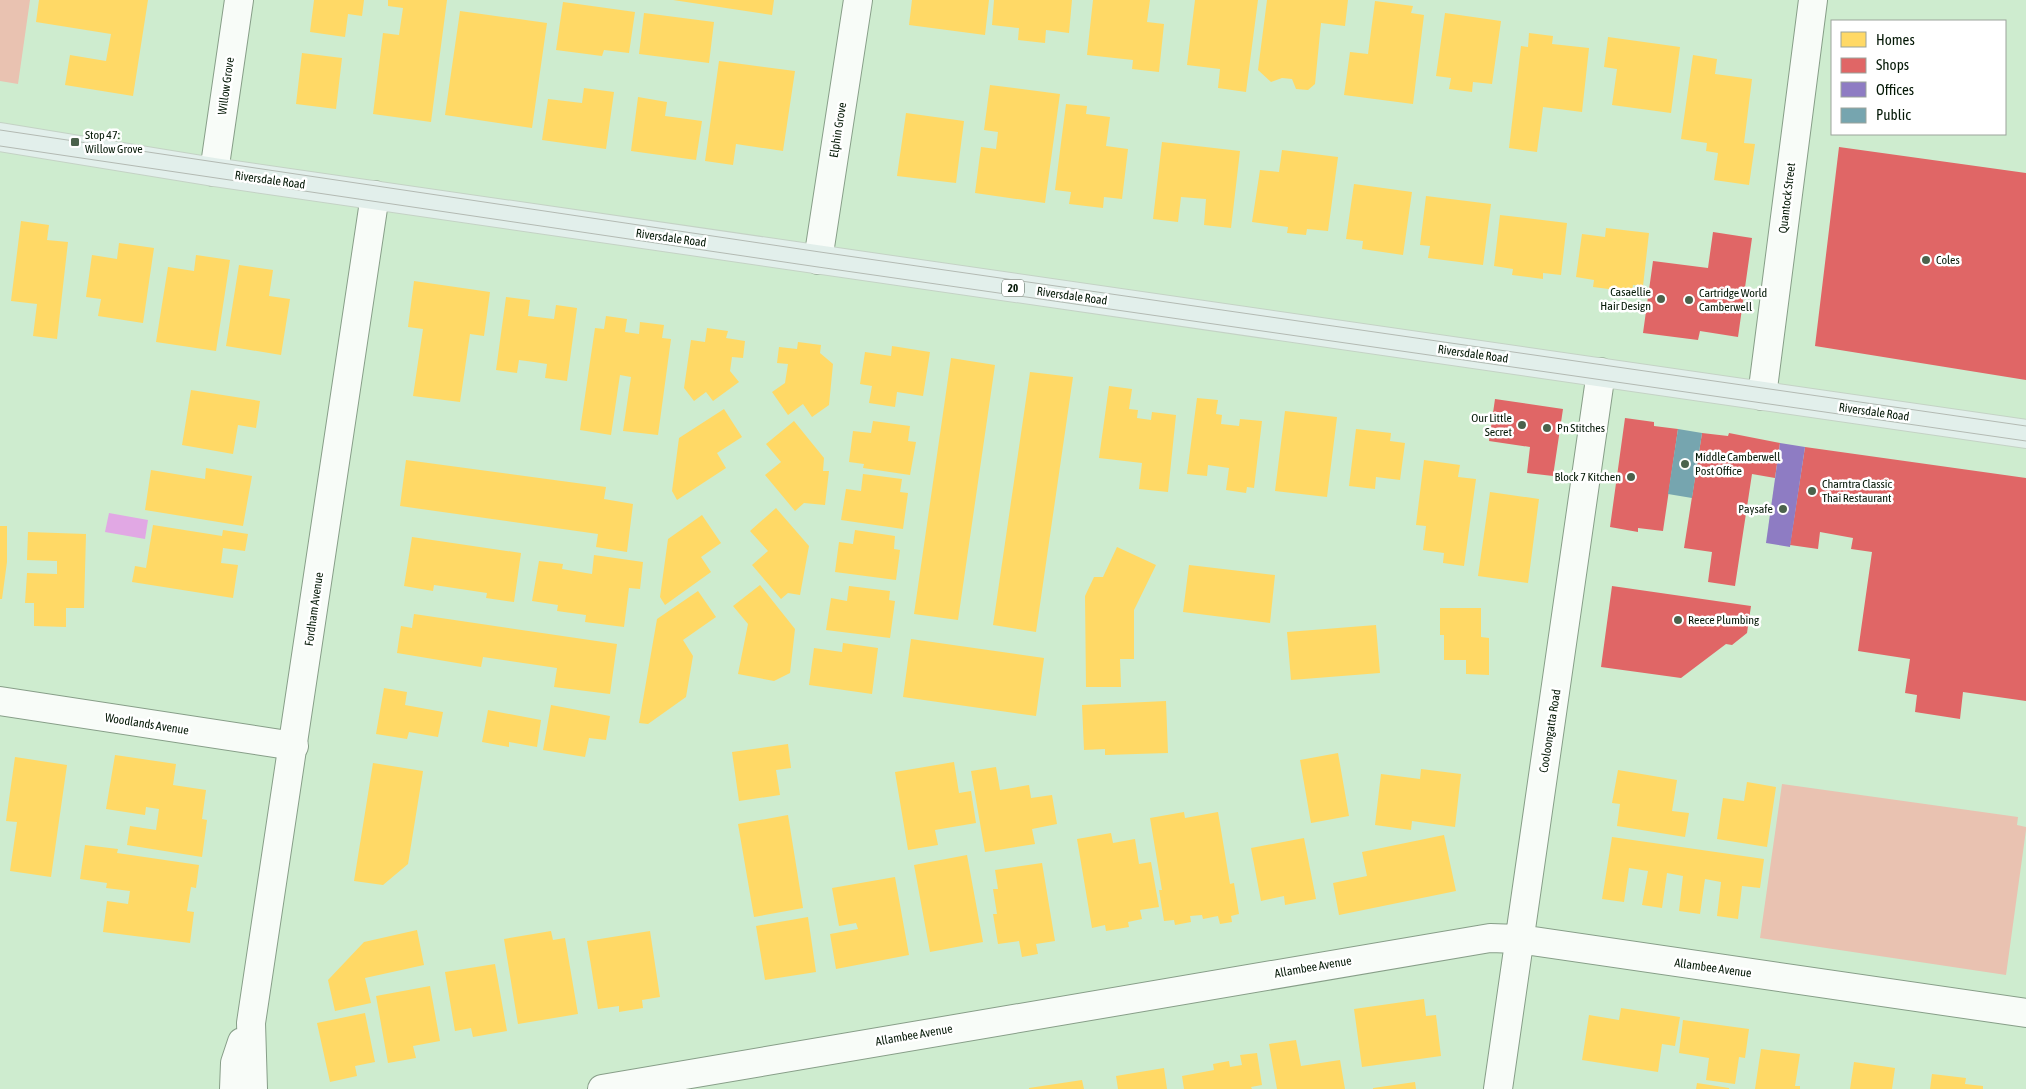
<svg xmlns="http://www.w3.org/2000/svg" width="2026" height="1089" font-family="'Asap Condensed',sans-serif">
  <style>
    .green { fill: #e9c2b1 }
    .water { fill: #e1a8e4 }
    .homes { fill: #ffd966 }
    .shops { fill: #e06666 }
    .offices { fill: #8e7cc3 }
    .public { fill: #76a5af }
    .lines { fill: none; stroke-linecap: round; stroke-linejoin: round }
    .minor-casing { stroke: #879e88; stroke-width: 30 }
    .tertiary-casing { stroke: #879e88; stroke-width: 30 }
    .primary-casing { stroke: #c4d2c5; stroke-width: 30 }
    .minor { stroke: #f8fcf8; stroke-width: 28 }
    .tertiary { stroke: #f8fcf8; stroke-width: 28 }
    .primary { stroke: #e2efeb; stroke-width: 28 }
    .tram { stroke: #b3bab3; stroke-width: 1 }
    .poi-dot { fill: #4b624c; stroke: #fff; stroke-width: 2 }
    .labels { text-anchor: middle; stroke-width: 5; stroke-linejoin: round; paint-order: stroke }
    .shield { fill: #fff; stroke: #4f5d51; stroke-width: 1 }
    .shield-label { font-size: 11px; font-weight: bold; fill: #041806 }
    .street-label { font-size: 12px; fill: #041806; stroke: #fff }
    .poi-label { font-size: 12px; fill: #041806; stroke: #fff; text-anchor: start }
  </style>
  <rect width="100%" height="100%" fill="#ceeccf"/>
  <path class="green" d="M0,0H30L18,84L0,81Z
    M1782,784L2018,817L2017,825L2026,827V830L2006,975L1760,938Z"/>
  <path class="water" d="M109,513L148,520L145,539L105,532Z"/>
  <path class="homes" d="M39,0H148L133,96L65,85L70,55L106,61L111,34L36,22Z
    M314,0H364L362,16L348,14L345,37L310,32Z
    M388,0H447L431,122L373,114L383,33L399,35L403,8L388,6Z
    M673,0H774L772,15Z
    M912,0H989L985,35L909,25Z
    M994,0H1072L1069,33L1046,30L1045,43L1018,40L1019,28L992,25Z
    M1093,0H1150L1147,22L1164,24L1159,72L1132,69L1133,60L1087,55Z
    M1195,0H1258L1246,92L1218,88L1220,69L1187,65Z
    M1267,0H1348L1345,26L1321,23L1315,84L1308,90L1296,89L1292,79L1282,78L1271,82L1258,70Z
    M1375,1L1413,6L1411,13L1424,15L1413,104L1344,95L1350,52L1368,54Z
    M563,2L635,12L629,53L604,50L602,56L556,50Z
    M460,11L547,23L532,128L445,115Z
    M644,13L714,22L709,63L639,54Z
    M1445,13L1501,21L1492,84L1473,82L1472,92L1449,89L1451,78L1436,76Z
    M1529,33L1553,36L1552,44L1589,48L1582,112L1543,107L1537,152L1509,148L1521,46L1528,47Z
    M1608,37L1680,47L1671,113L1612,105L1617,69L1604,67Z
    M302,53L342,58L336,109L296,104Z
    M1693,55L1717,59L1715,74L1752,79L1744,143L1755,144L1749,185L1714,180L1718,153L1706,151L1707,143L1681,139Z
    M719,61L795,71L783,151L736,144L733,165L705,161Z
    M990,85L1060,94L1045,203L975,193L981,147L996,149L998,132L984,130Z
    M584,88L614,92L606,149L542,140L548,99L582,103Z
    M638,97L667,102L665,116L702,121L696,160L631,151Z
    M1066,104L1087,106L1086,114L1110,117L1106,146L1128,149L1122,199L1104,197L1103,208L1069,204L1071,192L1055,190Z
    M906,113L964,121L956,183L897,176Z
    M1162,142L1240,151L1231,228L1204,225L1206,199L1181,197L1178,222L1153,219Z
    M1282,150L1338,157L1328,231L1307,229L1306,235L1287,233L1288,227L1252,222L1260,170L1279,172Z
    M1354,184L1412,192L1403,255L1362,249L1363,241L1346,239Z
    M1426,196L1491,204L1483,265L1428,258L1430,246L1420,245Z
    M1500,215L1567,223L1561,275L1543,273V279L1512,275L1513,269L1494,266Z
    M21,221L49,225L47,240L68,242L57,339L33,336L37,304L11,301Z
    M1606,228L1649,233L1643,286L1633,285L1632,292L1593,287L1594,280L1576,277L1582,234L1605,237Z
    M119,243L154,248L143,323L98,316L101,299L86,297L92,255L117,259Z
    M196,255L230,260L216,351L156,342L168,267L194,271Z
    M239,265L273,270L269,296L290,299L281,355L226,346Z
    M414,281L490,292L484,336L470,334L460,402L413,396L423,329L408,327Z
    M506,297L530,300L528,316L554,319L556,305L577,308L567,381L545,378L547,364L534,362L519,360L517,373L496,370Z
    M606,316L627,319L625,332L639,334L640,322L664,325L662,338L671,339L658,435L623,431L631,377L620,375L611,435L580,430L595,328L604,329Z
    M707,328L728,331L726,338L745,341L743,358L732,357L730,371L739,382L713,401L706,392L694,401L684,388L691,340L705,342Z
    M798,342L821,345L820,353L833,364L829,405L812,417L803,404L788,415L772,392L785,383L788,364L777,363L779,347L797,349Z
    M892,346L930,352L923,396L897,392L895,407L869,403L872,386L860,384L865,352L891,356Z
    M951,358L995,365L958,620L914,614Z
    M1030,372L1073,377L1036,632L993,625Z
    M1109,386L1132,389L1129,409L1138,410L1137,418L1151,420L1152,412L1176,415L1168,492L1139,489L1142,463L1099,458Z
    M191,390L260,401L256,428L238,425L233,454L182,445Z
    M1197,398L1218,400L1216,414L1222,415L1221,424L1239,426L1240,419L1262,421L1254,488L1247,487L1246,493L1226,490L1229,468L1208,465L1207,476L1187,474Z
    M724,409L742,437L717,453L726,468L677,500L672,491L679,438Z
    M1285,411L1337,417L1327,497L1275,491Z
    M794,421L824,458L823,471H829L825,505L804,503L795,511L765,475L781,462L766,444Z
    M873,421L910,426L908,441L916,442L910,475L863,468L864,464L849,462L853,431L871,433Z
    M1356,429L1391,433L1390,441L1405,443L1400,480L1376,477L1375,489L1349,486Z
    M406,460L606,487L604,499L633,504L627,552L596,547L598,534L400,506Z
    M1424,460L1460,465L1458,477L1476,479L1464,566L1443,563L1444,553L1423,550L1426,526L1416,525Z
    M206,468L252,476L243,526L145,510L151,470L205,479Z
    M863,474L902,479L900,492L908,493L903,529L841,520L846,489L861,491Z
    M1490,492L1539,499L1528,583L1478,576Z
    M776,508L809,546L800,595L788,593L781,599L752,565L768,551L750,531Z
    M702,515L721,543L701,557L711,572L665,605L660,597L668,539Z
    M153,525L222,536L223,530L248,534L245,551L223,548L221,563L238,565L233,598L132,582L135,566L146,568Z
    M0,526H7V562L2,599H0Z
    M855,530L895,536L894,549L900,550L896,580L835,572L839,542L853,544Z
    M28,532L86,534L84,608H66V627L34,626V603H25L27,573L57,574V561L27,560Z
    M412,537L521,553L514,602L486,598L487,593L434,585L433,591L404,586Z
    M1117,547L1156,565L1134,610V659H1120L1121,687H1086L1085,596L1094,577H1103Z
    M594,555L643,562L640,589L629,588L624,627L585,622L586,615L557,611L558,605L532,601L539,561L563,564L562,569L592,574Z
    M1189,565L1275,575L1270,623L1183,612Z
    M760,585L795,629L790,673L774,681L738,674L748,624L733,606Z
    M849,586L890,591L889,600L895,601L890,638L826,630L831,598L847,601Z
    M698,591L716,617L683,640L693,656L686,697L648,724L639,723L657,619Z
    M1440,608H1481V637L1489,638V675L1466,674V660H1444V635H1440Z
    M414,614L617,644L610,694L554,687L557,668L483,657L481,667L397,653L401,626L412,628Z
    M1376,625L1380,673L1291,680L1287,632Z
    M911,639L1044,658L1036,716L903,697Z
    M843,643L878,648L872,694L809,685L814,648L842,652Z
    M384,688L407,692L405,705L443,712L438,737L409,732L407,739L376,734Z
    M1166,701L1168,753L1105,755V749L1084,750L1082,705Z
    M551,705L610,716L606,740L589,738L585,757L543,750Z
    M488,710L541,720L537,747L509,742V747L482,742Z
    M788,744L791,768L776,770L780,795L739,801L732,752Z
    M1338,753L1349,816L1311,823L1300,760Z
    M115,755L176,764L173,785L206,790L202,819L207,820L202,857L127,845L130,826L156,830L159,809L146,807L145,815L106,809Z
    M15,757L67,765L51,877L10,871L17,822L6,821Z
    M954,762L959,793L971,791L976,823L935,830L938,845L908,850L895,772Z
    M373,763L423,771L408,864L383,885L354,881Z
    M996,767L1000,790L1029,785L1031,798L1052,795L1057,824L1032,829L1035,844L985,852L971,771Z
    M1421,769L1461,774L1455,827L1412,821L1411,830L1375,825L1381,774L1420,779Z
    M1618,770L1677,780L1672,811L1689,813L1685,837L1617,826L1620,804L1612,803Z
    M1747,782L1776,787L1767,847L1717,839L1723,798L1744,801Z
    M1184,812L1185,818L1218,812L1230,884L1234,883L1239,914L1231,916L1232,922L1220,924L1218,916L1203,919L1202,915L1190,916L1191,922L1175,925L1174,920L1164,921L1159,890H1162L1150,818Z
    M788,815L803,908L754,917L738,824Z
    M1111,833L1113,843L1135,839L1139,864L1151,862L1159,907L1140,910L1142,919L1128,922L1129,927L1106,931L1105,925L1092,928L1077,839Z
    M1444,835L1456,891L1339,915L1333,883L1367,876L1362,852Z
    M1612,837L1764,859L1760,888L1742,886L1738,919L1717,916L1721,882L1705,879L1700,914L1679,911L1683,876L1667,873L1662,908L1642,905L1648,871L1629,868L1624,902L1602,899Z
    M1304,838L1316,899L1285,905L1284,896L1261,901L1251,848Z
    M85,845L118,849L117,853L199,865L196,888L191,887L187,911L194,912L190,943L103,932L107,901L128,904L130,891L106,888L107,883L80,879Z
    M967,855L983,942L930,952L914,865Z
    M1042,863L1055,941L1036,944L1038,954L1022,957L1019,941L998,944L993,914H997L993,889H998L995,870Z
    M895,877L909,955L836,969L830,934L858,929L856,923L839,926L832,888Z
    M808,917L816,972L765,980L756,926Z
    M417,930L424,965L365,978L371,1003L335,1011L328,980L364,942Z
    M551,931L553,940L565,938L578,1014L518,1024L504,939Z
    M650,931L660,997L642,1000L643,1008L619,1012V1006L598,1009L587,941Z
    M495,964L507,1031L473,1037L471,1028L455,1031L445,972Z
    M430,986L440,1041L413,1046L416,1058L388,1063L376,996Z
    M1424,999L1426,1016L1436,1015L1441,1056L1362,1067L1354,1009Z
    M1621,1008L1680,1017L1675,1046L1662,1044L1658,1072L1582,1060L1589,1015L1619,1020Z
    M365,1013L375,1062L355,1066L357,1076L330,1082L317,1023Z
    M1683,1020L1749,1029L1745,1058L1739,1057L1735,1084L1706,1080L1709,1058L1679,1053Z
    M1296,1040L1301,1066L1340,1060L1345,1089H1277L1269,1044Z
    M1761,1049L1800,1054L1795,1086H1800V1089H1755Z
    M1257,1053L1262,1085L1251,1087L1252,1089H1184L1182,1076L1214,1070L1213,1064L1229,1061L1230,1067L1242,1065L1240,1055Z
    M1854,1062L1895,1068L1892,1089H1850Z
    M1164,1068L1167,1089H1118L1116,1076Z
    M1932,1074L1966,1078L1965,1084L1983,1086V1089H1930Z
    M1082,1080L1084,1089H1029V1088Z
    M1415,1082L1416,1089H1373V1088Z
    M1697,1083L1729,1088V1089H1696Z"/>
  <path class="shops" d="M1839,147L2026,173V380L1815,346Z
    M1713,232L1752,238L1738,337L1700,331L1698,340L1643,333L1653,261L1708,268Z
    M1495,399L1563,409L1553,476L1527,473L1530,447L1489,441Z
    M1625,418L1654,422V426L1678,429L1663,531L1638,528V532L1610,527Z
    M1702,433L1728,436L1729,433L1780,443L1775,478L1752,474L1735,586L1708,582L1712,552L1684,548Z
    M1805,447L2026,478V701L1963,692L1960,719L1915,712L1917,695L1905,693L1910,659L1858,651L1872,552L1851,549L1853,538L1820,532L1818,549L1790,545Z
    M1612,586L1751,606L1747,633L1732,645L1726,644L1681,678L1601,667Z"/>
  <path class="offices" d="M1780,443L1805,447L1790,547L1766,543Z"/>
  <path class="public" d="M1678,429L1702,433L1692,498L1668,494Z"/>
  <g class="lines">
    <defs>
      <path id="minor" d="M214,172L239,0
        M818,260L858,0
        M1762,396L1813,0
        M0,701L294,746
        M602,1089L1490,938L1519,939L2026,1013
        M1498,1089L1601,372"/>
      <path id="tertiary" d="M234,1089L235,1063L242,1042
        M253,1089L251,1023L375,195"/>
      <path id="primary" d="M0,137L214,172L2026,434"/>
    </defs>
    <use href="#minor" class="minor-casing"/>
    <use href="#tertiary" class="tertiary-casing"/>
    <use href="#primary" class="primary-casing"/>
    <use href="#minor" class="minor"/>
    <use href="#tertiary" class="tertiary"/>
    <use href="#primary" class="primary"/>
    <path class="tram" d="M0,130L820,252L2026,426
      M0,146L818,267L2026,441"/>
  </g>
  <g class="poi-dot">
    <rect x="70" y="137" width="10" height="10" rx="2.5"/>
    <circle cx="1926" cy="260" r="5"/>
    <circle cx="1661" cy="299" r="5"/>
    <circle cx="1689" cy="300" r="5"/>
    <circle cx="1522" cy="425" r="5"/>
    <circle cx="1547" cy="428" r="5"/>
    <circle cx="1685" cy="464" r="5"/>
    <circle cx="1631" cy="477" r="5"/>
    <circle cx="1812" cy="491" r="5"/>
    <circle cx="1783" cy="509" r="5"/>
    <circle cx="1678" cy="620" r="5"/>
  </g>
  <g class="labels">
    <rect class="shield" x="1002" y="279.5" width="22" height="17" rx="4"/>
    <g class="shield-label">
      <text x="1013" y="292">20</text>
    </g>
    <g class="street-label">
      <text transform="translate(226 86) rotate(-82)" y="4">Willow Grove</text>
      <text transform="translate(838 130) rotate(-81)" y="4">Elphin Grove</text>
      <text transform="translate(270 180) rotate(8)" y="4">Riversdale Road</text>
      <text transform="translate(1787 198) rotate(-83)" y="4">Quantock Street</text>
      <text transform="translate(671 238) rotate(8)" y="4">Riversdale Road</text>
      <text transform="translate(1072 296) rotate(8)" y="4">Riversdale Road</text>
      <text transform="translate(1473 354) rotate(8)" y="4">Riversdale Road</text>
      <text transform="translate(1874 412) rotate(8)" y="4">Riversdale Road</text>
      <text transform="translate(314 609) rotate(-82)" y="4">Fordham Avenue</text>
      <text transform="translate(147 724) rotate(9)" y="4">Woodlands Avenue</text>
      <text transform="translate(1550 731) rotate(-81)" y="4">Cooloongatta Road</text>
      <text transform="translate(1313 967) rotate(-10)" y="4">Allambee Avenue</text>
      <text transform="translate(1713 968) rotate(8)" y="4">Allambee Avenue</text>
      <text transform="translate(914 1035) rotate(-10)" y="4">Allambee Avenue</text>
    </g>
    <g class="poi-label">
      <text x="85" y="139">Stop 47:<tspan x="85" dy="14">Willow Grove</tspan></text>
      <text x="1936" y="264">Coles</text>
      <text x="1651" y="296" text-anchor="end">Casaellie<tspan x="1651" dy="14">Hair Design</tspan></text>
      <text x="1699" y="297">Cartridge World<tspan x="1699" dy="14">Camberwell</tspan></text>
      <text x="1512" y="422" text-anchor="end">Our Little<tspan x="1512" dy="14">Secret</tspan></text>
      <text x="1557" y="432">Pn Stitches</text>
      <text x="1695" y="461">Middle Camberwell<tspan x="1695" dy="14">Post Office</tspan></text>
      <text x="1621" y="481" text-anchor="end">Block 7 Kitchen</text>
      <text x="1822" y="488">Charntra Classic<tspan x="1822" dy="14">Thai Restaurant</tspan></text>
      <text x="1773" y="513" text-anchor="end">Paysafe</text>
      <text x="1688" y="624">Reece Plumbing</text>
    </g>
  </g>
  <rect x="1831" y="20" width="175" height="115" fill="#ffffff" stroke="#9ba39b"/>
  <rect x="1841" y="32" width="25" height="15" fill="#ffd966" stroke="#9ba39b"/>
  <text x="1876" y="45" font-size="15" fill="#041806">Homes</text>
  <rect x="1841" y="58" width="25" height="15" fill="#e06666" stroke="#9ba39b"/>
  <text x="1876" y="70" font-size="15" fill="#041806">Shops</text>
  <rect x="1841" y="82" width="25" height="15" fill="#8e7cc3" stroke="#9ba39b"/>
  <text x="1876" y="95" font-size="15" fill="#041806">Offices</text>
  <rect x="1841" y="108" width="25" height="15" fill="#76a5af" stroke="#9ba39b"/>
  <text x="1876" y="120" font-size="15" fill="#041806">Public</text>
</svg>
